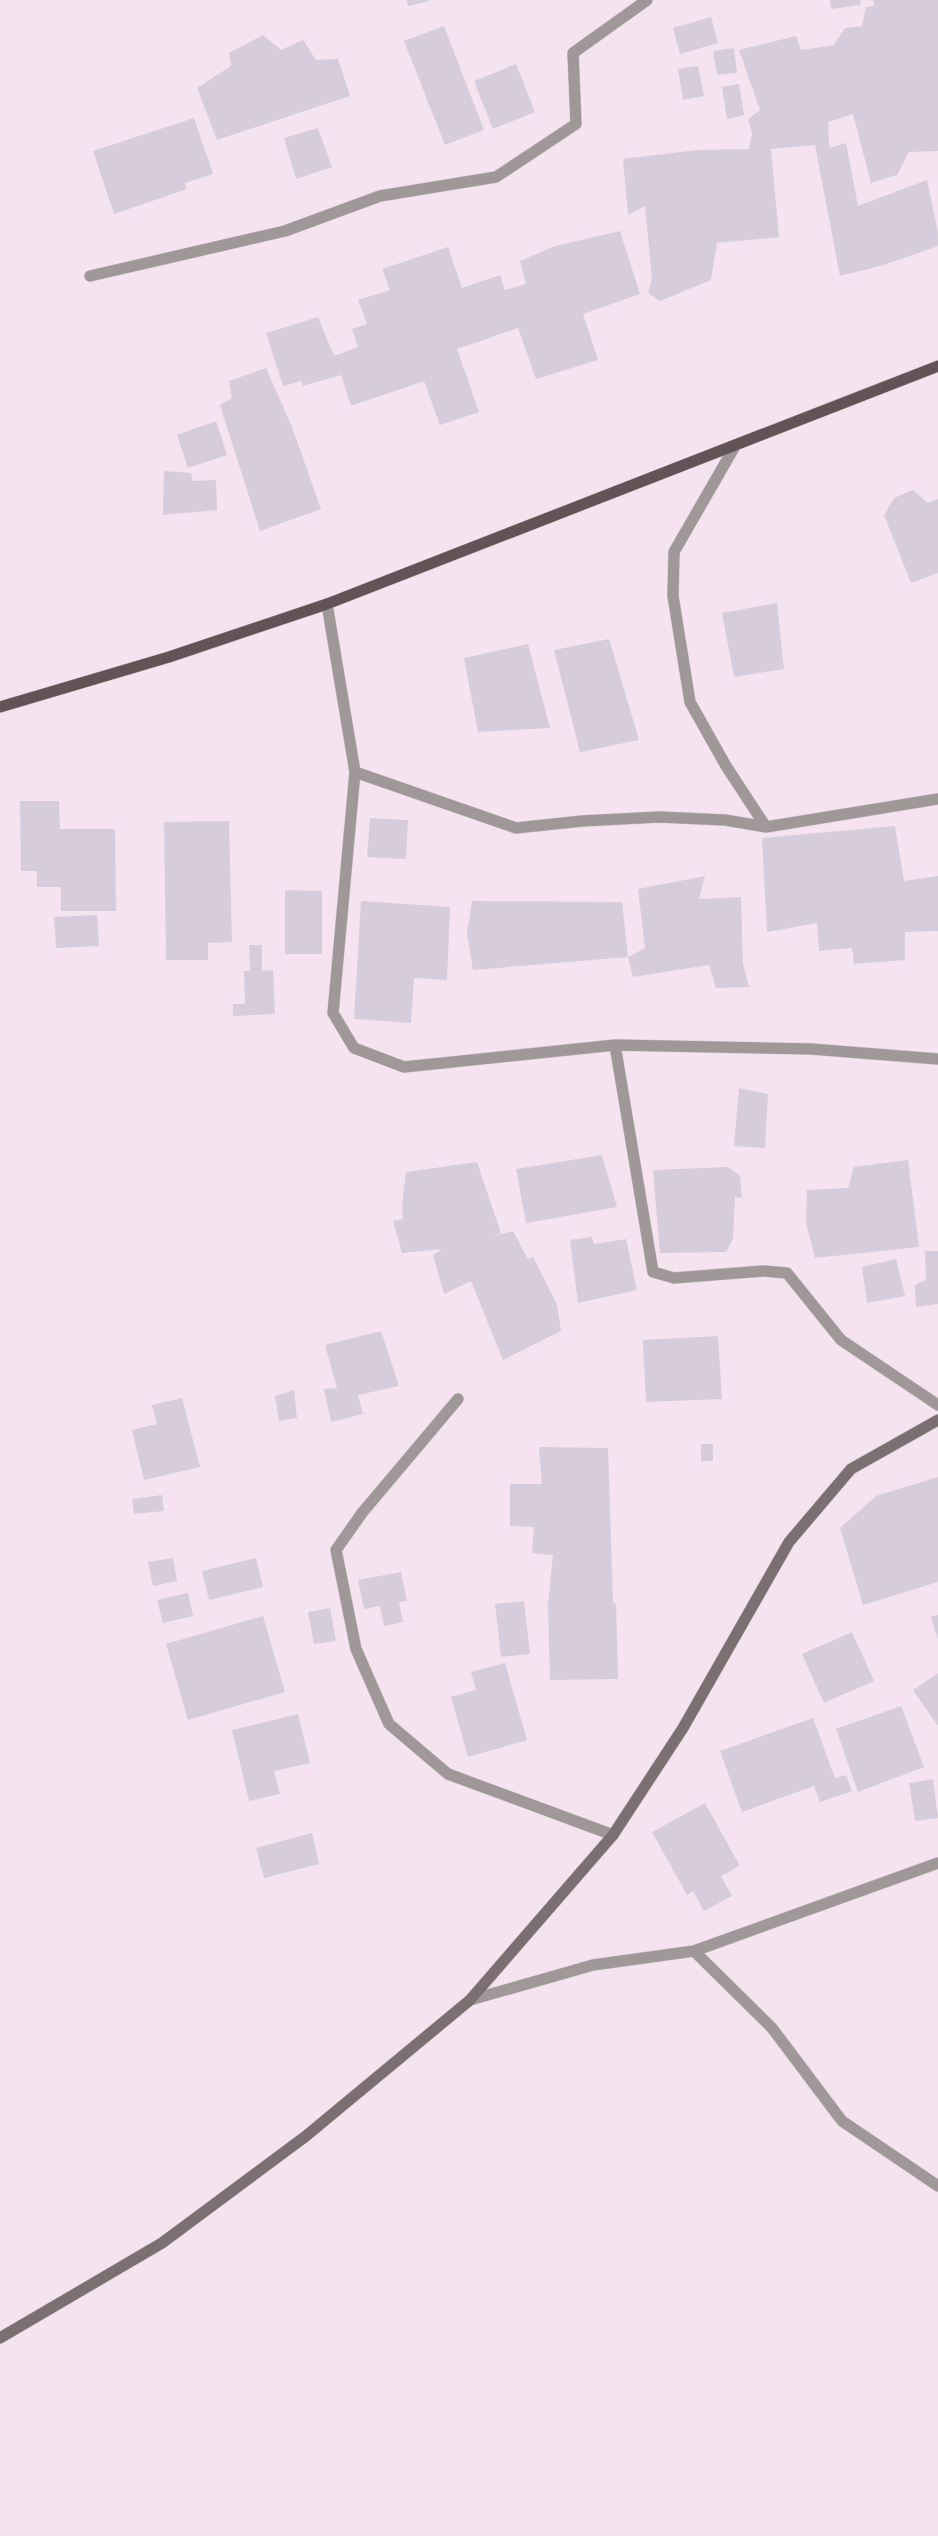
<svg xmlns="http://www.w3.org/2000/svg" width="938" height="2536" font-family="Karla,sans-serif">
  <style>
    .building { fill: #d6ccdc }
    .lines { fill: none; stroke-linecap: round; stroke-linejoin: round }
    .minor-casing { stroke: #d1c2cc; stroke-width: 12 }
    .secondary-casing { stroke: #d1c2cc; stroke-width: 12 }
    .primary-casing { stroke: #d1c2cc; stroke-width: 12 }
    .minor { stroke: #9f9798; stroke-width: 11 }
    .secondary { stroke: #7b6f71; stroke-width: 11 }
    .primary { stroke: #625356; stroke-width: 11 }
  </style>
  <rect width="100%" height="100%" fill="#f5e4f0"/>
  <path class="building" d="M407,0H428L429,1L408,6Z
    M830,0H860L861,5L831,9Z
    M873,0H938V151L909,152L897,175L871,183L853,114L828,122L829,148L846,143L858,206L927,180L938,233V246L884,265L840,276L815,145L771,149L779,237L717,243L711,280L660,301L648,293L652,279L645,206L628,215L623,159L697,150L749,149L752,133L748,119L760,110L739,50L796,36L801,50L834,45L845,28L862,26L866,7L874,6Z
    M711,17L718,43L680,54L673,28Z
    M444,26L484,130L445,145L404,41Z
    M263,35L281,50L303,40L316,60L338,59L350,96L217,140L197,88L231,66L229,53Z
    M734,48L737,73L717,75L713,51Z
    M516,64L535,112L493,129L474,81Z
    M698,66L704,96L683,100L678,69Z
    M739,84L744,115L727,119L722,87Z
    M194,118L213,174L185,183L187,189L114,214L93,151Z
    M318,128L332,167L296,179L284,138Z
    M620,231L640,294L583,314L598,360L536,379L518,328L457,349L479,412L440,425L424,381L351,406L341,375L303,386L301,381L283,386L266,333L318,317L334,356L358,347L352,329L367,324L358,300L390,290L382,269L448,247L462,288L500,275L505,290L526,284L520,261L555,246Z
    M266,368L292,427L321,509L260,531L220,405L232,398L229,381Z
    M216,421L227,455L188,468L177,435Z
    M164,471L191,473L193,481L216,480L217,510L163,515Z
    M913,490L928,503L938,499V573L911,583L884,515L894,498Z
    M777,603L784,669L734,677L722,613Z
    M609,639L639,740L580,752L554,650Z
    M528,644L550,728L478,732L464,658Z
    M20,801H59L60,829H115L116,911H61V887H37V871H21Z
    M370,818L408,820L406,859L367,857Z
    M229,821L232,942L208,943V960H166L164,822Z
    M895,826L904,881L938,876V931L905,932V960L854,964L852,948L819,951L817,923L767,932L762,838Z
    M705,876L699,899L741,897L743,964L749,987L716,988L709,965L633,977L628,957L473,970L467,934L472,901L622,902L628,957L645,948L638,889Z
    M285,890L322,891V954H285Z
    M361,901L450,907L447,980L414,978L411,1023L354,1019Z
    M97,915L99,946L56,948L54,917Z
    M249,945H262V971L273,970L275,1014L233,1016V1004H245L244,971H250Z
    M739,1088L768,1094L765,1148L734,1146Z
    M602,1155L617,1207L526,1223L516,1169Z
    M908,1160L919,1247L815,1258L806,1223L807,1190L848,1188L854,1167Z
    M477,1162L501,1233L490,1237L513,1231L528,1259L533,1257L557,1305L561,1331L503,1360L471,1281L444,1294L433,1255L442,1249L402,1253L393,1221L403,1219L402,1207L406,1172Z
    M728,1167L740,1176L742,1198L735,1197L733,1239L726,1252L660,1253L653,1170Z
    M592,1237L594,1244L626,1239L637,1290L578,1303L570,1240Z
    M925,1251H938V1304L916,1307L915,1285L926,1280Z
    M896,1259L905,1296L867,1303L862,1267Z
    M381,1331L399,1386L358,1395L363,1414L331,1422L324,1389L337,1388L325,1345Z
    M718,1336L722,1399L646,1402L643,1340Z
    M294,1390L297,1418L279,1421L275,1396Z
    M182,1398L200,1467L144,1480L132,1430L157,1424L152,1405Z
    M701,1444H713V1461H701Z
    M539,1447L608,1448L613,1604L616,1603L618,1679L550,1680L548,1605L553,1555L532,1553L534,1527L510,1526V1484H542Z
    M938,1477V1582L863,1605L840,1528L876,1496Z
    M162,1495L164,1511L134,1514L132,1499Z
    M173,1558L177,1581L153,1586L148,1562Z
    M256,1558L263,1587L209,1600L202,1571Z
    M401,1572L407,1601L399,1602L403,1622L384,1626L380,1606L364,1609L358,1580Z
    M188,1593L193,1616L163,1623L157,1600Z
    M524,1601L530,1654L501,1657L495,1604Z
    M330,1608L336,1641L314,1644L308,1612Z
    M938,1615V1640L931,1617Z
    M263,1616L285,1692L188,1720L166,1644Z
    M852,1632L874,1681L824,1703L802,1654Z
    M505,1663L527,1740L468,1757L451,1697L476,1690L471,1672Z
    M938,1673V1726L913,1690Z
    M901,1706L924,1767L858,1792L836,1729Z
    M298,1714L310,1763L274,1771L280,1794L249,1801L232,1730Z
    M813,1718L835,1778L846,1775L852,1791L820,1802L814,1786L742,1812L720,1751Z
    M933,1779L938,1818L915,1821L909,1783Z
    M705,1803L740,1866L721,1876L732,1896L704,1911L693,1891L687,1895L652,1832Z
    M312,1833L319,1864L264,1878L256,1848Z"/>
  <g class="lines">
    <defs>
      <path id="minor" d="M90,276L285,231L380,196L496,177L576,124L573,53L647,0
        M735,446L674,552L673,596L690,702L726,766L766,827
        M327,604L355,772L333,1013L354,1048L404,1067L615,1045L811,1049L938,1059
        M355,772L516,828L582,821L659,817L725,820L766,827L938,799
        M615,1045L653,1272L674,1278L763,1271L787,1273L841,1340L938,1405
        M458,1399L362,1513L336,1550L356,1649L389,1724L448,1774L613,1835
        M694,1951L772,2028L842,2121L938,2186
        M470,2000L593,1965L694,1951L938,1863"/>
      <path id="secondary" d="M0,2338L162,2243L306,2136L470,2000L613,1835L683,1728L789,1542L851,1469L938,1420"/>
      <path id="primary" d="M0,707L169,657L327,604L938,366"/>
    </defs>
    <use href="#minor" class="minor-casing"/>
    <use href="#secondary" class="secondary-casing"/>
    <use href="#primary" class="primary-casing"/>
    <use href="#minor" class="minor"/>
    <use href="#secondary" class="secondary"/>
    <use href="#primary" class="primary"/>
  </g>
</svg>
